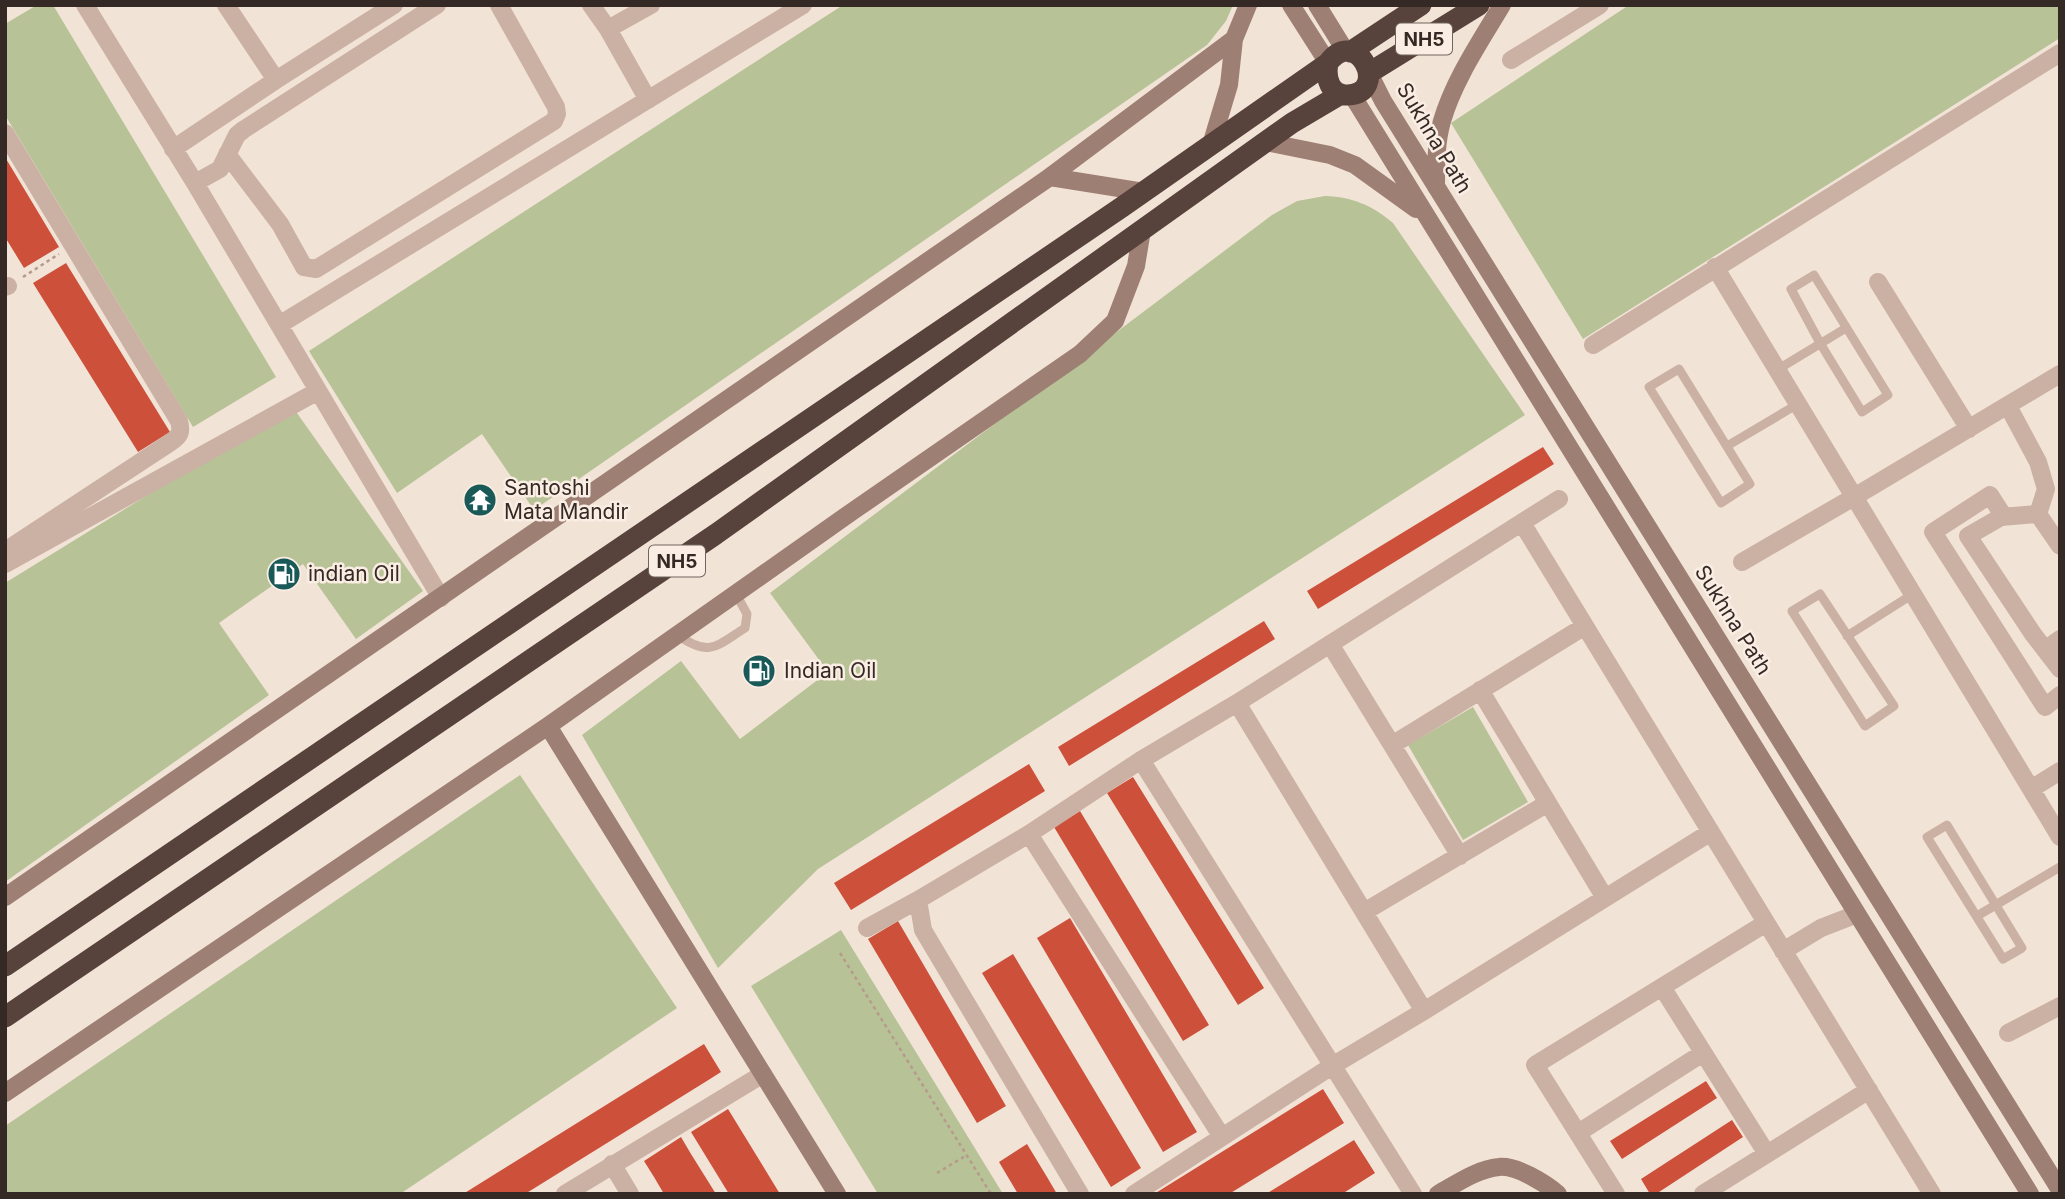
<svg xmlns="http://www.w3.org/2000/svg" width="2065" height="1199" font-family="Inter,sans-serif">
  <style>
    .green { fill: #b7c297 }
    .building { fill: #cd503b }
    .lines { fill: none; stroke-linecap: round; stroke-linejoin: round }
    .path { stroke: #b69b8d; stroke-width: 2.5; stroke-dasharray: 3.5 3.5; stroke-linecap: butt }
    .lane { stroke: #cbb1a3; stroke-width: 9 }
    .street { stroke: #cbb1a3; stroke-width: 18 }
    .secondary { stroke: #9e7f74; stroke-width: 18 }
    .highway { stroke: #57423c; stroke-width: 21 }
    .labels { text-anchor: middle; stroke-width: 5; stroke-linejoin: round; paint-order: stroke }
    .shield { fill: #faede3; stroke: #70645e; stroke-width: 2 }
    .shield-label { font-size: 19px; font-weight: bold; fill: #352925 }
    .street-label { font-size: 21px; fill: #352925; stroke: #faede3 }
    .poi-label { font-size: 21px; fill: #352925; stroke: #faede3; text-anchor: start }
  </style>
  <rect width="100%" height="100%" fill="#f2e3d7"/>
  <path class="green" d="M37,5H53L276,377L193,427L5,115V24Z
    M843,5H1233L1226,21L1207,45L534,510L482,434L397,493L309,351Z
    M1629,5H2060V38L1583,339L1451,123Z
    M1325,196C1352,197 1372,205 1393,223L1525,415L818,869L718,968L582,735L681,661L740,739L828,672L770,593L1272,215L1297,201Z
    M292,406L423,591L356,639L303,564L219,623L269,695L5,882V583Z
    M1473,707L1528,802L1463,840L1408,745Z
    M520,775L677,1008L400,1194H5V1126Z
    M841,930L1003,1194H878L751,986Z"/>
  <path class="building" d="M5,157L59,247L24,268L5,237Z
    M66,263L170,432L138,452L33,283Z
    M1543,447L1554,464L1318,609L1307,591Z
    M1264,621L1275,639L1069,766L1058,747Z
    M1029,764L1045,791L851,910L834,883Z
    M1133,777L1264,988L1238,1005L1107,793Z
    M1080,811L1209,1025L1183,1041L1054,827Z
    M1070,918L1197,1132L1163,1152L1037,938Z
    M898,921L1006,1106L977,1123L868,939Z
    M1013,954L1141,1168L1111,1187L982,973Z
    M704,1044L721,1072L710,1079L525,1194H463Z
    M1706,1081L1717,1098L1622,1159L1610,1141Z
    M1323,1089L1344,1123L1229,1194H1154Z
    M728,1109L769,1176L780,1194H729L691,1132Z
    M1732,1120L1743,1137L1656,1194H1650L1641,1179Z
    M681,1137L691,1154L716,1194H664L654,1177L644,1161Z
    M1354,1140L1375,1173L1342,1194H1266Z
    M1027,1144L1047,1177L1057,1194H1018L999,1162Z"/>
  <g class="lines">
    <path class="path" d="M23,277L59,254
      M840,953L991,1194
      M937,1173L967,1155"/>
    <path class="lane" d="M1814,275L1888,395L1862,412L1820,343L1791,289Z
      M1679,369L1750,484L1721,503L1649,387Z
      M1777,370L1846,328
      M1727,446L1798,404
      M1820,594L1894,706L1865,726L1792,611Z
      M677,635C710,657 715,647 745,628L747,614L736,594
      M1847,636L1913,594
      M1947,825L2022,948L2003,959L1927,837Z
      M1977,916L2060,867"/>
    <path class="street" d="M85,5L195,183L441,598
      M226,5L276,80
      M591,5L608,29L648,100
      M608,29L651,5
      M1511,60L1600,5
      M5,133L179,421C182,432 180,436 171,442L5,551
      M173,149L276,80L394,5
      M227,154L280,224L304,267L316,269L554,121L557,114L556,107L499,5
      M195,183L220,169L237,135L243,130L437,5
      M1715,267L2060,837
      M1878,282L1969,429
      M5,287L8,286
      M279,325L803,5
      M1593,345L2060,53
      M2008,406L2038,462L2046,489L2038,514
      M2038,514L2001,517L1968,536L2033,634L2060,669
      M2038,514L2060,546
      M2004,517L1990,495L1933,532L2045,707L2060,695
      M1522,523L1932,1194
      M1742,562L1854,497L2060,374
      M5,564L318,391
      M1330,644L1460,856
      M2045,650L2060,639
      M1480,690L1605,898
      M1237,703L1424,1011
      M1392,745L1585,626
      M1141,760L1413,1194
      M2031,789L2060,771
      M1029,834L1222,1137
      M1364,912L1548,803
      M867,928L918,900
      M1783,951L1821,928L1857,914
      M1662,987L1767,1154
      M2008,1033L2060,1006
      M1578,1133L1703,1053
      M612,1164L630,1194
      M565,1194L763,1074
      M1080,1194L923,930L918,900L1029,834L1141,760L1237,703L1559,499
      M1134,1194L1332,1066L1424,1011L1711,832
      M1616,1194L1535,1065L1766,923
      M1703,1194L1869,1090"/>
    <path class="secondary" d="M1291,5L1328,63
      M1317,5L1346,52
      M1369,73L1383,101L2060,1190
      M1352,95L2030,1194
      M1266,142L1330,155L1355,165L1416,209
      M1211,145L1229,85L1234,39
      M1050,177L1144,192
      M1436,187C1436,165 1436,142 1442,121C1454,80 1480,42 1502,5
      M548,726L837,1194
      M5,897L1047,179L1234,39L1248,5
      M5,1093L548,726L853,511L1080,354L1115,321L1136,266L1142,230
      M1438,1194C1456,1184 1477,1169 1499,1167C1516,1165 1545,1183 1558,1194"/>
    <path class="highway" d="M1350,52L1421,5
      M1369,73L1479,5
      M5,966L1122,207L1328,63C1357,24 1391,93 1348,95C1330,96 1325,78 1328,63
      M5,1017L716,534L1292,123L1341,94"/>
  </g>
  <defs>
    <symbol id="temple-disc" viewBox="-11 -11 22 22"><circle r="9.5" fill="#195957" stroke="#faede3"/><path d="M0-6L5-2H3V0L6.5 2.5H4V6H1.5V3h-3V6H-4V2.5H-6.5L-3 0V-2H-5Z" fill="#fff"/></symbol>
    <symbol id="fuel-disc" viewBox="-11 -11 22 22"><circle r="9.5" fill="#195957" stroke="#faede3"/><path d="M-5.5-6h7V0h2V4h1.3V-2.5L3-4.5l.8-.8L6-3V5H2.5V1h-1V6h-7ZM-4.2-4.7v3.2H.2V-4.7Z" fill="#fff"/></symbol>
  </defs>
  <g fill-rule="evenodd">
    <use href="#temple-disc" x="461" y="481" width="38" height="38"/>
    <use href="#fuel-disc" x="265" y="555" width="38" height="38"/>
    <use href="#fuel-disc" x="740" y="652" width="38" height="38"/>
  </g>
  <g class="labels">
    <g class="shield">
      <rect x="1396" y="23.5" width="56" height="31" rx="5"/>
      <rect x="649" y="545.5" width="56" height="31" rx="5"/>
    </g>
    <g class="shield-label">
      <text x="1424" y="46">NH5</text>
      <text x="677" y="568">NH5</text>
    </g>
    <g class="street-label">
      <text transform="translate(1434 138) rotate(59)" y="7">Sukhna Path</text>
      <text transform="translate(1733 620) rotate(58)" y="7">Sukhna Path</text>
    </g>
    <g class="poi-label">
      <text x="504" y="495">Santoshi<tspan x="504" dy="24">Mata Mandir</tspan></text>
      <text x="308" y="581">indian Oil</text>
      <text x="784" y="678">Indian Oil</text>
    </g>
  </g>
  <rect width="2065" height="1199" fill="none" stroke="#352925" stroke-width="14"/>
</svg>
